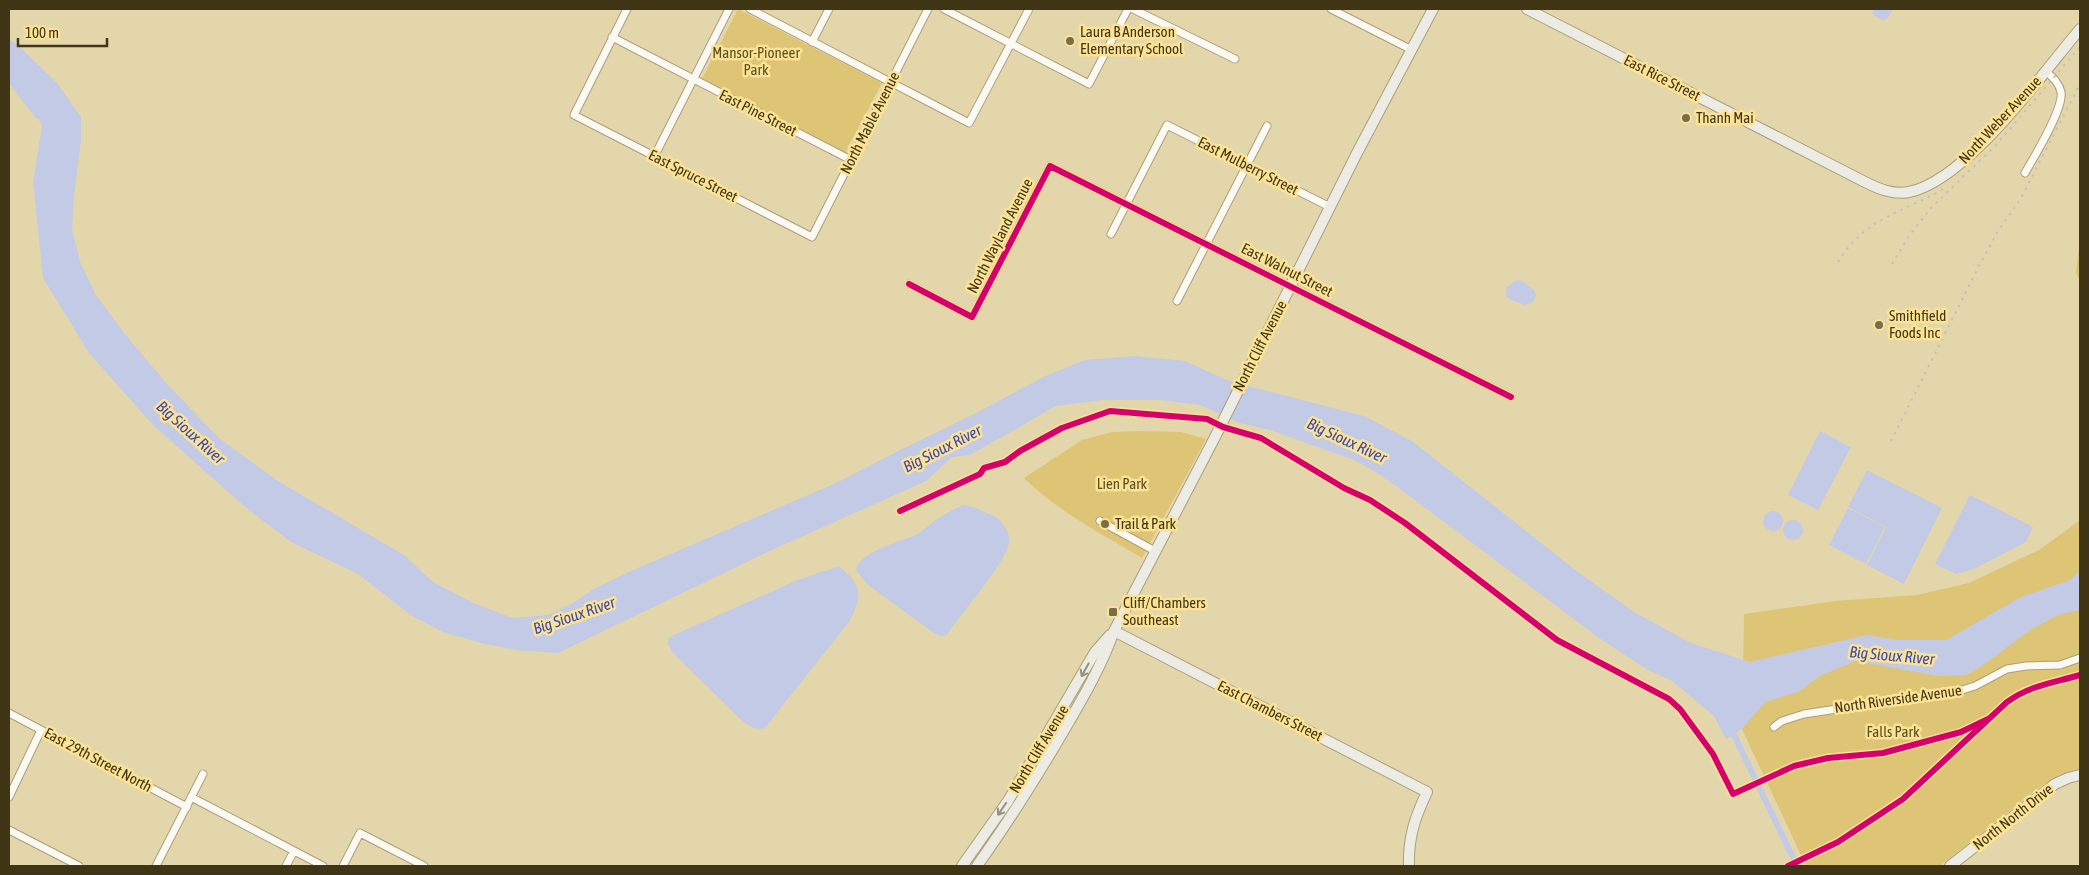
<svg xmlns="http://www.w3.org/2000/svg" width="2089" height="875" font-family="'Asap Condensed',sans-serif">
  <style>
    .green { fill: #ddc575 }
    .water { fill: #c2cae5 }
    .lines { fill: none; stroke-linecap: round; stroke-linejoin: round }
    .canal { stroke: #c2cae5; stroke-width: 6 }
    .river { stroke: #c2cae5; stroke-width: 10 }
    .street-casing { stroke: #aa9f7d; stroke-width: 9 }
    .secondary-casing { stroke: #aa9f7d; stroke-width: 12 }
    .street { stroke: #fbf9f2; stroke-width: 7 }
    .secondary { stroke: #ecece4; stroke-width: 10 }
    .rail { stroke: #c6c2b7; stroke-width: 2; stroke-dasharray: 2.5 5; stroke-linecap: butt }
    .cycleway-casing { stroke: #fbe294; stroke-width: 9 }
    .cycleway { stroke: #d6006c; stroke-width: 6 }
    .oneway { stroke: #96917c }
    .poi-dot { fill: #796e4a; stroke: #fbe294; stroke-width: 2 }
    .labels { text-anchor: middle; stroke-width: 5; stroke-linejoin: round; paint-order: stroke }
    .poi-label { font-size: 15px; fill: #403615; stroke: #fbe294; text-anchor: start }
    .park-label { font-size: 15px; fill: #5e4f21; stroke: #fbe294 }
    .street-label { font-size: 15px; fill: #403615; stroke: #fbe294 }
    .water-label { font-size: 16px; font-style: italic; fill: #3948b2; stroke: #fbe294 }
  </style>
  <rect width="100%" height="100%" fill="#e4d6ab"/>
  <path class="green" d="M738,9L882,83L845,153L702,79Z
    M2080,238V281L2076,273Z
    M1140,431L1181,432L1206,439L1142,558C1102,534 1057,511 1024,478L1082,440L1112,432Z
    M2080,520V770L2061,774L2041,786L1940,866H1806L1742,729L1744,614L1835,601L1917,595L1969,583L2039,550Z"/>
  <path class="water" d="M1874,9H1893L1887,19L1882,20L1872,14Z
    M9,39L19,46L57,83L81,117V140L74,196L72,230L81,264L96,295L124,333L166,383L219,438L278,481L404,555L433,582L471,602L512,618L548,615L573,603L594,589L631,571L836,483L900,450L976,413L1043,377L1085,360L1135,356L1185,361L1229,381L1364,416L1412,441L1578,572L1634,612L1691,643L1750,662L1867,635L1898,640H1946L2021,597L2070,580L2080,571V610L2058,615L2030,630L1982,666L1966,675L1938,676L1856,661L1820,676L1798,692L1765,702L1742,729L1726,739L1714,716L1672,681L1648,670L1599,638L1384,477L1354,460L1270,430L1240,423L1200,405L1160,400H1101L1056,406L970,455L952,457L926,481L774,549L558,653L516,650L481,643L443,632L412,616L358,574L291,542L244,506L153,425L89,353L43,278L33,182L42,126L25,91L9,79Z
    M1521,280L1534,290L1536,295L1533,302L1525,305L1509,299L1506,295L1507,287L1515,281Z
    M1820,431L1851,447L1818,510L1788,495Z
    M1867,470L1942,508L1923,546L1848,507Z
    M1970,495L2033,527L2026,542L1974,569L1956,574L1935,564Z
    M963,505C972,505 983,512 992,515C1001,519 1011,532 1009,543C1005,564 961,613 947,635L941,636L935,634L867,584L856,570C859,551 902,542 917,534C923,531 927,526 933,522C942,515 953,510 963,505Z
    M1848,508L1885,527L1866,564L1829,545Z
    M1763 521a10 10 0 1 1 20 0a10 10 0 1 1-20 0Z
    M1783 530a10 10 0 1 1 20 0a10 10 0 1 1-20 0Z
    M1886,527L1923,546L1904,584L1867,565Z
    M839,566C863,586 863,595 849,622L764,729L753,728L740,719L672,652L668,643L669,638L674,635L800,579Z"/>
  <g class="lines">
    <path class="canal" d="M1733,727L1734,735L1797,866"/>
    <path class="river" d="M9,75L39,114"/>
    <defs>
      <path id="street" d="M627,9L574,115L812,237L928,9
        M750,9L969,123L1029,9
        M944,9L1089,84L1128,9
        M1133,9L1235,59
        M1331,9L1412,50
        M612,37L851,160
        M812,42L829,9
        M654,157L729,9
        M2025,173C2034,157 2064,109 2061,92C2059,83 2052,76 2045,71
        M1111,234L1167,125L1330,207
        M909,284L972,317L1050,166L1511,397
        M1177,301L1267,126
        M1100,521L1155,551
        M9,713L187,807
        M1774,727L1782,721L1804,714L1962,690L1975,686L2007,669L2026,666L2060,665L2080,658
        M9,797L41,730
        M191,797L323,866
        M9,830L79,866
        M156,866L203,774
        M286,866L294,851
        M343,866L360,833L424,866"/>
      <path id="secondary" d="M1527,9L1865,182C1879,189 1893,195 1909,192C1967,180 2042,74 2080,29
        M1114,631L1427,792C1415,817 1408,838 1409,866
        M962,866L1008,801L1095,652L1110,635
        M977,866C1009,821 1038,775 1066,727C1084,696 1102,665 1114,631L1215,437L1357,153L1433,9
        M1950,866L2055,784L2068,778L2080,775"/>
    </defs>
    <use href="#street" class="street-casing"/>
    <use href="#secondary" class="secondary-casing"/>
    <use href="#street" class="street"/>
    <use href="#secondary" class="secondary"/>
    <path class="rail" d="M1838,262C1865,217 1903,213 1945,188
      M1892,264L1909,236L1930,209L1996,145L2080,47
      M1891,441L1980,264L1997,233L2021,198L2080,84"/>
    <defs>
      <path id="cycleway" d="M909,284L972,317L1050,166L1511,397
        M900,511L980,474L984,468L1005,462L1020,451L1062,428L1110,411L1207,419L1223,427L1261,438L1344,488L1370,500L1405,523L1557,640L1669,699L1680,709L1713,754L1733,794L1794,766L1828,758L1883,753L1961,732L1988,719
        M1788,866L1838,842L1903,799L2007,702C2031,685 2053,683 2080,675"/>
    </defs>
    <use href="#cycleway" class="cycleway-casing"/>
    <use href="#cycleway" class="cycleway"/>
  </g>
  <defs><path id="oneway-shaft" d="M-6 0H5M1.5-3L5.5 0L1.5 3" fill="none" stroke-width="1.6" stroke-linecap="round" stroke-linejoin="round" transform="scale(1.25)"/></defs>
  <g class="oneway">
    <use href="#oneway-shaft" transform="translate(1085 670) rotate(119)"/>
    <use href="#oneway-shaft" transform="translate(1002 809) rotate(124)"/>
  </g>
  <g class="poi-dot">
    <circle cx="1070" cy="41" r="5"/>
    <circle cx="1686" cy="118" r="5"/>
    <circle cx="1879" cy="325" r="5"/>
    <circle cx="1105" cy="524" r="5"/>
    <rect x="1108" y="607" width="10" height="10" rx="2.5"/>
  </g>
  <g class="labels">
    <g class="poi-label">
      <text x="1080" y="37">Laura B Anderson<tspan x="1080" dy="17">Elementary School</tspan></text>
      <text x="1696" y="123">Thanh Mai</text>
      <text x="1889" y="321">Smithfield<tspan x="1889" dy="17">Foods Inc</tspan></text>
      <text x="1115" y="529">Trail &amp; Park</text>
      <text x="1123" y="608">Cliff/Chambers<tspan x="1123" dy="17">Southeast</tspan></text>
    </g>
    <g class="park-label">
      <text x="756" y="58">Mansor-Pioneer<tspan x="756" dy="17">Park</tspan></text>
      <text x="1122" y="489">Lien Park</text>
      <text x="1893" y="737">Falls Park</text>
    </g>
    <g class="street-label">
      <text transform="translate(1662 78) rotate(27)" y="5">East Rice Street</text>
      <text transform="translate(758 113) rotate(27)" y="5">East Pine Street</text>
      <text transform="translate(2000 120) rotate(-47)" y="5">North Weber Avenue</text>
      <text transform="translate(870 123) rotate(-63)" y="5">North Mable Avenue</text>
      <text transform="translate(1248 166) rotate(27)" y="5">East Mulberry Street</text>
      <text transform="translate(693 176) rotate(27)" y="5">East Spruce Street</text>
      <text transform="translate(1000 236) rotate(-63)" y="5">North Wayland Avenue</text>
      <text transform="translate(1287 270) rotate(27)" y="5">East Walnut Street</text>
      <text transform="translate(1260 346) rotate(-63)" y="5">North Cliff Avenue</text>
      <text transform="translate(1898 699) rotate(-8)" y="5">North Riverside Avenue</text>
      <text transform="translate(1270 711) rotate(27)" y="5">East Chambers Street</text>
      <text transform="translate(1039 749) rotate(-59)" y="5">North Cliff Avenue</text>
      <text transform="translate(98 760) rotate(28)" y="5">East 29th Street North</text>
      <text transform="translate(2013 817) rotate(-38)" y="5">North North Drive</text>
    </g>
    <g class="water-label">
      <text transform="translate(191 432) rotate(42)" y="6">Big Sioux River</text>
      <text transform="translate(1347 440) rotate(25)" y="6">Big Sioux River</text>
      <text transform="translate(942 448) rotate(-27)" y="6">Big Sioux River</text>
      <text transform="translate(574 615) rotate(-19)" y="6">Big Sioux River</text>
      <text transform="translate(1892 655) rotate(5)" y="6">Big Sioux River</text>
    </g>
  </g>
  <rect width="2089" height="875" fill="none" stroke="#403615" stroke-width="20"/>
  <path d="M18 38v8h89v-8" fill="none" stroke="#403615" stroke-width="2.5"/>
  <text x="25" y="38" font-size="15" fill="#403615" stroke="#fbe294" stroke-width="4" paint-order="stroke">100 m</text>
</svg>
